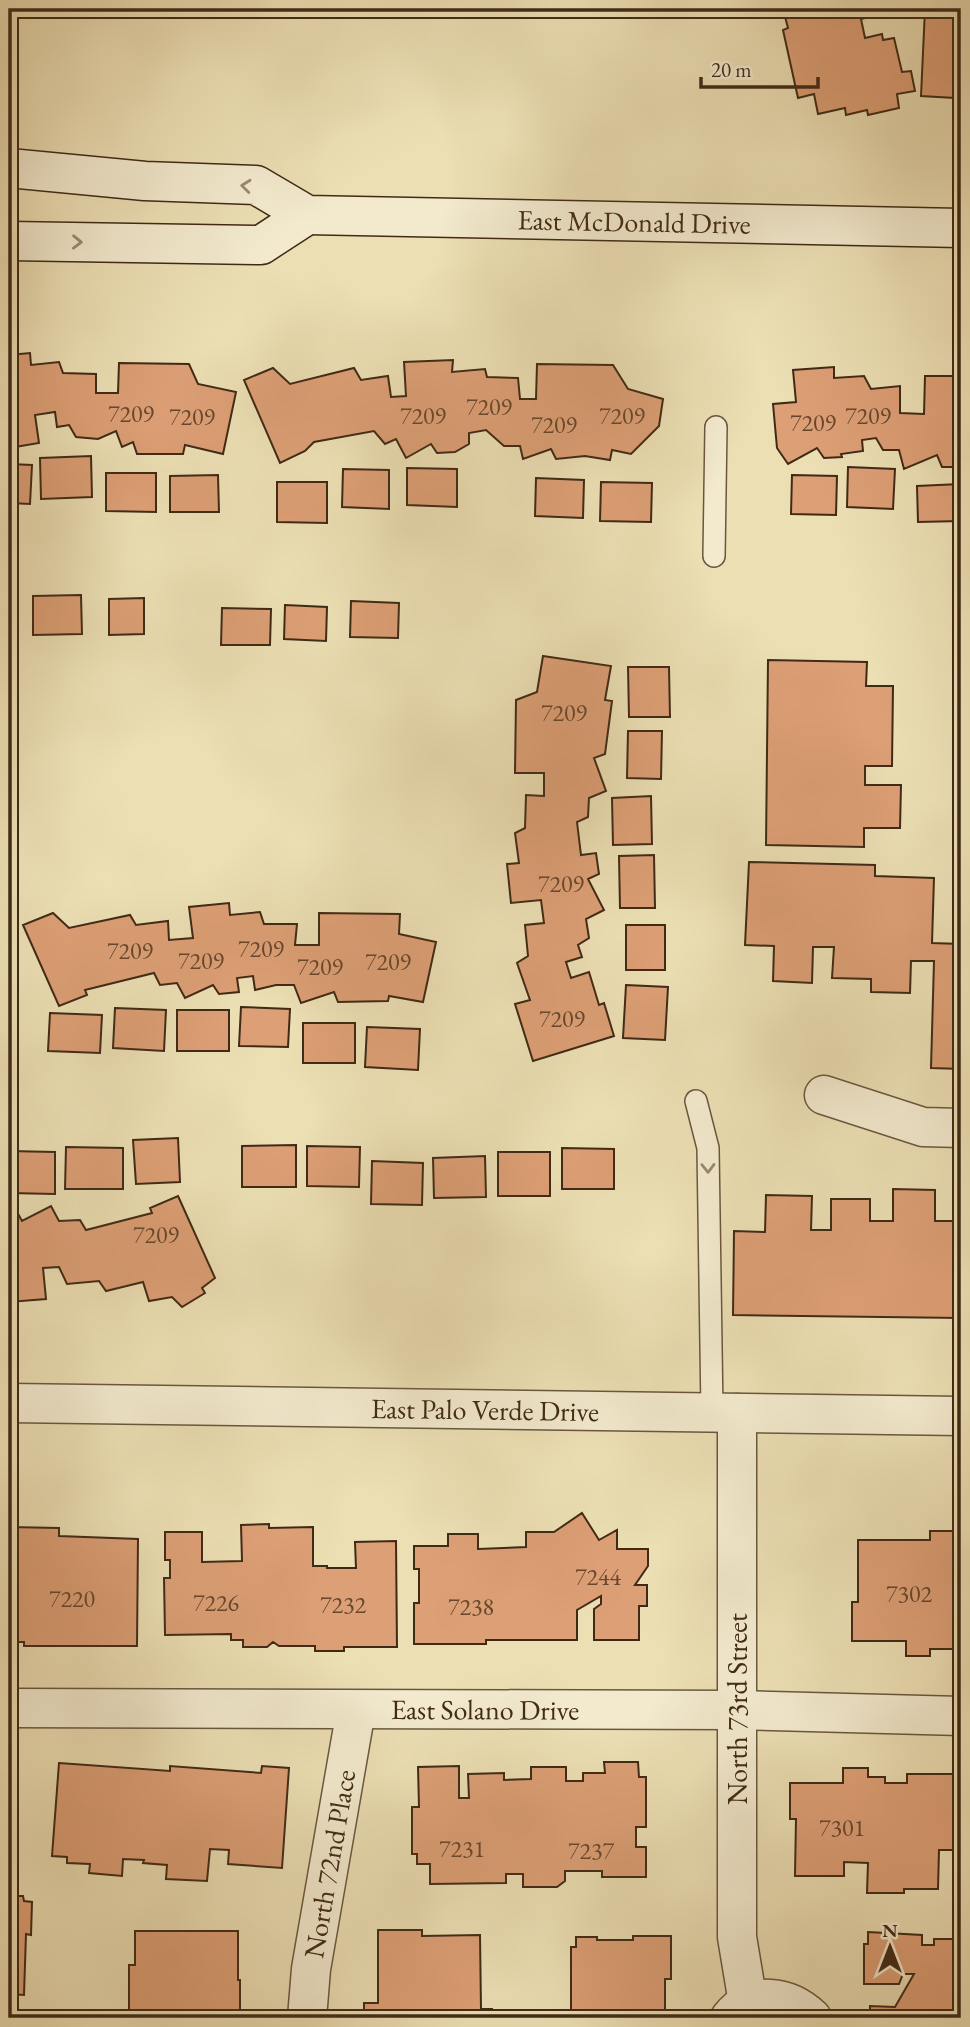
<svg xmlns="http://www.w3.org/2000/svg" width="970" height="2027" font-family="'EB Garamond',serif">
  <style>
    .building { fill: #dd9f75; stroke: #402a16; stroke-width: 2 }
    .lines { fill: none; stroke-linecap: round; stroke-linejoin: round }
    .lane-casing { stroke: #6b573e; stroke-width: 24 }
    .street-casing { stroke: #6b573e; stroke-width: 41 }
    .secondary-casing { stroke: #402a16; stroke-width: 41 }
    .lane { stroke: #f3eace; stroke-width: 21 }
    .street { stroke: #f3eace; stroke-width: 38 }
    .secondary { stroke: #f3eace; stroke-width: 38 }
    .oneway { stroke: #9a8a72 }
    .labels { text-anchor: middle; stroke-width: 5; stroke-linejoin: round; paint-order: stroke }
    .number-label { font-size: 24px; fill: #67472e }
    .street-label { font-size: 28px; fill: #402a16; stroke: #f3eace }
  </style>
  <rect width="100%" height="100%" fill="#ecdfb4"/>
  <filter id="stains"><feTurbulence type="fractalNoise" baseFrequency=".00286" numOctaves="4"/><feColorMatrix values="0 0 0 0 .2 0 0 0 0 .09 0 0 0 0 .02 0 0 0 .5 -.17"/></filter>
  <radialGradient id="worn" r=".72"><stop offset=".6" stop-color="#630" stop-opacity="0"/><stop offset="1" stop-color="#630" stop-opacity=".3"/></radialGradient>
  <path class="building" d="M783,9H894L895,11L861,19L865,38L882,34L883,40L894,38L902,72L911,71L915,91L897,94L899,108L868,115L867,110L846,115L845,108L818,114L814,94L798,98L783,30L788,28Z
    M925,9L961,11V104H955V98L921,96Z
    M30,353L31,365L59,362L63,373L96,374V393H118L119,363L189,364L198,384L236,392L223,454L185,445L183,454H137L133,442L122,447L116,431L98,439L76,437L69,425L57,427L55,412L35,415L39,443L9,448V355Z
    M453,360L452,372L485,369L487,377L518,378L520,399H536L537,364L613,365L628,389L663,399L659,426L631,454L612,450L610,460L585,456L556,459L551,449L523,459L520,446H504L486,430L469,433V444L455,452L437,453L431,444L406,458L396,439L385,444L374,431L314,442L305,451L280,463L244,380L273,368L290,384L354,368L361,380L388,376L391,397L406,396L404,362Z
    M834,367V378L864,376L871,389L900,386V413L924,414L925,376H961V467H942L937,455L904,469L899,450H883L876,438L862,440L863,451L841,454L842,457L824,458L817,448L788,464L777,448L773,404L796,402L793,370Z
    M91,456L92,497L41,499L40,458Z
    M9,464L32,465L30,504L9,503Z
    M848,467L895,469L893,509L847,507Z
    M407,468L457,469V507L407,505Z
    M343,469L389,470V509L342,507Z
    M106,473H156V512L106,511Z
    M218,475L219,512H170V476Z
    M792,475L837,476L836,515L791,514Z
    M536,478L584,480L583,518L535,516Z
    M277,482H327V523L277,522Z
    M601,482L652,483L651,522L600,521Z
    M960,484L961,521L918,522L917,486Z
    M81,595L82,634L33,635V596Z
    M144,598V634L109,635V599Z
    M351,601L399,603L398,638L350,637Z
    M285,605L327,607L326,641L284,639Z
    M222,608L271,609L270,645H221Z
    M543,656L611,666L605,700L612,701L605,754L594,758L606,791L589,798L588,817L577,822L581,855L596,853L599,874L588,879L604,910L586,919L589,938L578,945L582,957L566,962L571,978L589,972L599,1005L604,1003L614,1036L533,1061L515,1004L530,1000L517,963L528,956L525,925L544,923L541,900L511,903L507,864L519,863L515,833L525,828L526,795L544,796V773H515L516,700L537,692Z
    M768,660L867,662L866,686H893L892,766H865V785H901L900,828H864V847L766,845Z
    M628,667H669L670,717H629Z
    M628,731H662L661,779L627,778Z
    M651,796L652,844L613,845L612,798Z
    M654,855L655,908H620L619,856Z
    M749,862L875,865V876L934,878L932,943L961,944V1069L931,1068L934,961H911L910,993L871,992V979L832,978L834,947H813L812,983L773,981L774,946L745,945Z
    M229,903L230,915L260,912L264,924H297L295,945H319V913L400,914L399,934L436,942L423,1002L389,996L388,1001L338,1002L334,992L301,1003L294,985H276L255,990L253,976L237,978L239,992L219,994L213,985L185,998L177,983L160,985L154,973L85,990L87,995L59,1006L23,925L53,913L69,928L130,915L136,925L168,921L169,940L193,938L189,907Z
    M626,925H665V970H626Z
    M626,985L668,987L665,1040L623,1038Z
    M241,1007L290,1009L288,1047L239,1046Z
    M115,1008L166,1010L164,1051L113,1048Z
    M177,1010H229V1051H177Z
    M50,1013L102,1015L100,1053L48,1051Z
    M303,1023H355V1063H303Z
    M367,1027L420,1029L418,1070L365,1067Z
    M178,1138L180,1182L136,1184L133,1140Z
    M296,1145V1187H242V1146Z
    M307,1146L360,1147L359,1187L307,1186Z
    M66,1147L123,1148V1189H65Z
    M562,1148L614,1149V1189H562Z
    M9,1151L55,1152V1194L9,1193Z
    M498,1152H550V1196H498Z
    M485,1156L486,1197L434,1198L433,1158Z
    M372,1161L423,1163L422,1205L371,1204Z
    M893,1189L935,1190V1221H955V1189L961,1190V1318L733,1315L734,1231L765,1232L766,1195L812,1196L811,1230H831V1199H870V1221H893Z
    M178,1196L215,1278L202,1288L205,1293L182,1307L172,1297L149,1301L143,1282L106,1291L99,1281L67,1284L59,1267L43,1268L46,1299L9,1302V1211L16,1210L22,1221L51,1206L59,1221L80,1220L86,1230L152,1213L150,1208Z
    M582,1513L599,1540L617,1530V1549H648V1566L635,1585H647V1606H639V1640H594V1609L601,1604V1596L577,1610V1640H486V1644H414V1603H419V1569H414V1546H448V1534H478V1549L526,1547V1532H554Z
    M269,1524V1528L313,1527V1566H327V1568H356L355,1542L396,1541L397,1647H344V1651H315V1646H279L273,1642L267,1647H243V1640H231V1634L165,1635L164,1578H170V1560H165V1532H202V1562L242,1561L241,1525Z
    M9,1527L59,1528V1536L138,1539L137,1646H24V1642H9Z
    M930,1531H961V1649H930V1656H906V1641H852V1602H858V1540H930Z
    M604,1762H638L639,1777H646V1827H636V1847H646V1877H602V1871H565V1881L557,1887H523V1874H506V1883L430,1884V1864H417V1854H412V1807H419L418,1767L459,1766V1798H469L468,1774L504,1773V1780L531,1779V1767H566V1781H583V1773H605Z
    M59,1763L170,1771V1766L261,1773L262,1766L289,1768L282,1868L228,1864L229,1850L210,1849L207,1881L166,1879L167,1865L143,1863L144,1860L123,1859L122,1876L89,1873L90,1864L67,1863V1857L52,1856Z
    M843,1768H868V1777H885V1783H907V1774H961V1850H939L938,1889H904V1893H867L868,1863L844,1862V1876H795L796,1819H790V1783H843Z
    M9,1896H23L24,1901L32,1902L31,1935L26,1934L24,1995L9,1994Z
    M378,1930H422V1936L480,1935L481,2009H492V2018H364V2003H378Z
    M135,1931H238V1980H240V2018H122V2010H129V1965H135Z
    M868,1932L922,1935V1945H934V1939H961V2018H866V2014H870V2006L895,2007L914,1974H903L899,1984H864V1944H868Z
    M633,1936H671V1979H665V2018H574V2010H571V1947H576V1937H597V1940H633Z"/>
  <g class="lines">
    <defs>
      <path id="lane" d="M714,556L716,427
        M696,1101L708,1148L712,1412"/>
      <g id="street">
        <path d="M824,1095L923,1127L961,1128"/>
        <path id="s1" d="M9,1403L961,1416"/>
        <path d="M737,1413V1937L748,2003"/>
        <path id="s2" d="M9,1708L737,1710L961,1716"/>
        <path id="s3" d="M307,2018L311,1969L356,1710"/>
        <path d="M730,2018C752,1989 789,1996 812,2018"/>
      </g>
      <g id="secondary">
        <path id="s4" d="M9,168L145,181L256,185L307,215L961,228"/>
        <path d="M9,241L261,245L307,215"/>
      </g>
    </defs>
    <use href="#lane" class="lane-casing"/>
    <use href="#street" class="street-casing"/>
    <use href="#secondary" class="secondary-casing"/>
    <use href="#lane" class="lane"/>
    <use href="#street" class="street"/>
    <use href="#secondary" class="secondary"/>
  </g>
  <defs><path id="oneway-chevron" d="M-2-3.5L2.5 0L-2 3.5" fill="none" stroke-width="1.6" stroke-linecap="round" stroke-linejoin="round" transform="scale(1.75)"/></defs>
  <g class="oneway">
    <use href="#oneway-chevron" transform="translate(246 186) rotate(-174)"/>
    <use href="#oneway-chevron" transform="translate(77 242) rotate(1)"/>
    <use href="#oneway-chevron" transform="translate(708 1168) rotate(89)"/>
  </g>
  <g class="labels">
    <g class="number-label">
      <text x="489" y="415">7209</text>
      <text x="131" y="422">7209</text>
      <text x="423" y="424">7209</text>
      <text x="622" y="424">7209</text>
      <text x="868" y="424">7209</text>
      <text x="192" y="425">7209</text>
      <text x="813" y="431">7209</text>
      <text x="554" y="433">7209</text>
      <text x="564" y="721">7209</text>
      <text x="561" y="892">7209</text>
      <text x="261" y="957">7209</text>
      <text x="130" y="959">7209</text>
      <text x="201" y="969">7209</text>
      <text x="388" y="970">7209</text>
      <text x="320" y="975">7209</text>
      <text x="562" y="1027">7209</text>
      <text x="156" y="1243">7209</text>
      <text x="598" y="1585">7244</text>
      <text x="909" y="1602">7302</text>
      <text x="72" y="1607">7220</text>
      <text x="216" y="1611">7226</text>
      <text x="343" y="1613">7232</text>
      <text x="471" y="1615">7238</text>
      <text x="842" y="1836">7301</text>
      <text x="462" y="1857">7231</text>
      <text x="591" y="1859">7237</text>
    </g>
    <g class="street-label">
      <text dy="10" stroke="none"><textPath href="#s4" startOffset="634">East McDonald Drive</textPath></text>
      <text dy="10" stroke="none"><textPath href="#s1" startOffset="476">East Palo Verde Drive</textPath></text>
      <text transform="translate(737 1709) rotate(-90)" y="10">North 73rd Street</text>
      <text dy="10" stroke="none"><textPath href="#s2" startOffset="476">East Solano Drive</textPath></text>
      <text dy="10" stroke="none"><textPath href="#s3" startOffset="156">North 72nd Place</textPath></text>
    </g>
  </g>
  <rect width="970" height="2027" fill="none" stroke="#ecdfb4" stroke-width="35"/>
  <rect x="10" y="10" width="949" height="2006" fill="none" stroke="#402a16" stroke-width="3.5"/>
  <rect x="18" y="18" width="935" height="1992" fill="none" stroke="#402a16" stroke-width="2"/>
  <g transform="translate(890 1947)" stroke="#f3eace" stroke-width="5" paint-order="stroke">
  <path d="M0-5L12 26L0 18L-12 26Z" fill="#402a16"/>
  <text y="-10" font-size="19" font-weight="bold" text-anchor="middle" fill="#402a16">N</text>
  </g>
  <path d="M701 77v10h117v-10" fill="none" stroke="#402a16" stroke-width="3.5"/>
  <text x="711" y="77" font-size="21" fill="#402a16" stroke="#f3eace" stroke-width="5" paint-order="stroke">20 m</text>
  <rect width="100%" height="100%" filter="url(#stains)"/>
  <rect width="100%" height="100%" fill="url(#worn)"/>
</svg>
